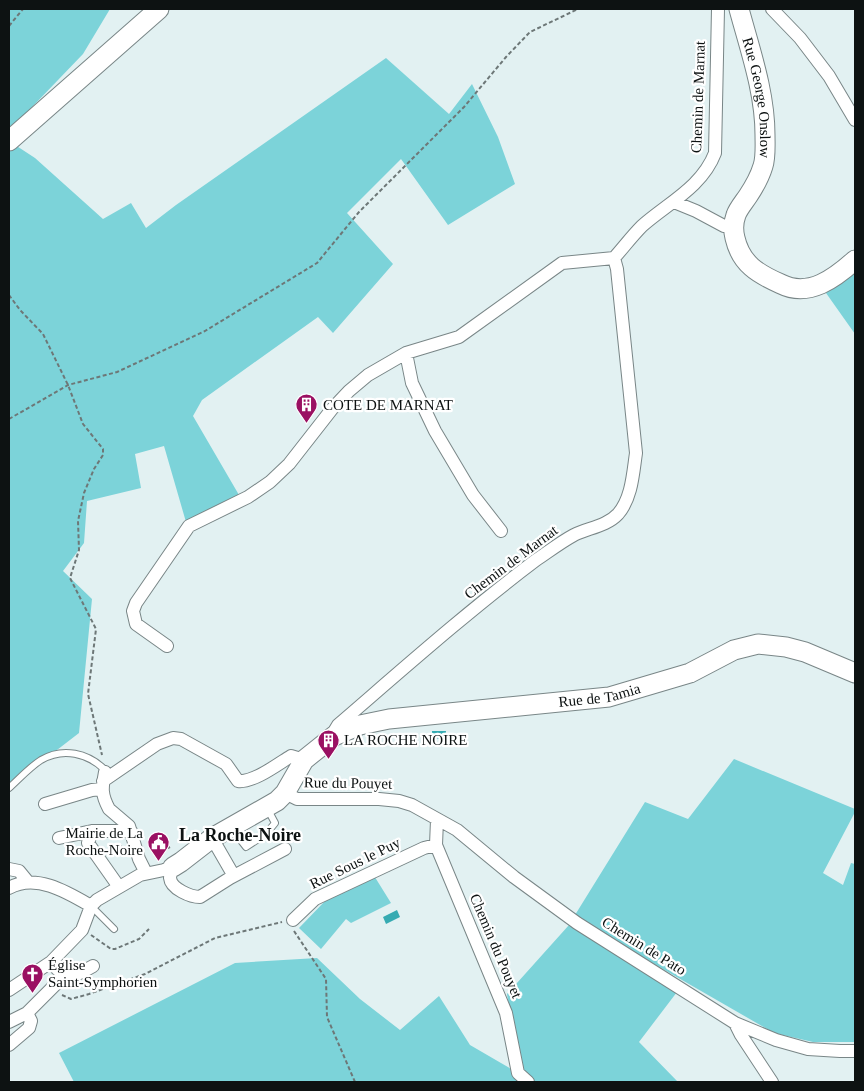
<svg xmlns="http://www.w3.org/2000/svg" width="864" height="1091" font-family="'Times New Roman',serif">
  <style>
    .green { fill: #7cd3d9 }
    .water { fill: #36abb2 }
    .lines { fill: none; stroke-linecap: round; stroke-linejoin: round }
    .lane-casing { stroke: #798687; stroke-width: 8 }
    .street-casing { stroke: #798687; stroke-width: 14 }
    .secondary-casing { stroke: #798687; stroke-width: 21 }
    .path { stroke: #6d7777; stroke-width: 2; stroke-dasharray: 4 2.5; stroke-linecap: butt }
    .lane { stroke: #fff; stroke-width: 6 }
    .street { stroke: #fff; stroke-width: 12 }
    .secondary { stroke: #fff; stroke-width: 19 }
    .labels { text-anchor: middle; stroke-width: 4.5; stroke-linejoin: round; paint-order: stroke }
    .street-label { font-size: 15px; fill: #0d1212; stroke: #fff }
    .poi-label { font-size: 15px; fill: #0d1212; stroke: #fff; text-anchor: start }
    .quarter-label { font-size: 18px; font-weight: bold; fill: #0d1212; stroke: #fff }
  </style>
  <rect width="100%" height="100%" fill="#e2f1f2"/>
  <path class="green" d="M9,9H110L83,54L9,131Z
    M386,58L449,114L472,84L498,137L515,184L448,225L401,159L347,213L393,264L333,333L318,317L202,400L193,416L239,495L186,522L164,446L135,454L141,488L87,501L84,543L63,571L92,599L79,733L9,787V141L35,158L103,219L131,203L146,228L176,205Z
    M855,269V334L826,293Z
    M734,759L855,809V812L823,873L843,885L851,863L855,864V1042H813L774,1033L642,957L575,915L645,802L688,819Z
    M373,874L391,903L351,923L346,919L321,949L299,928L327,899Z
    M569,925L677,992L639,1042L678,1082H74L59,1053L235,963L317,958L360,999L400,1030L439,996L470,1045L518,1073L507,994Z"/>
  <path class="water" d="M432,731H446L445,739L432,738Z
    M397,910L400,917L386,924L383,917Z"/>
  <g class="lines">
    <defs>
      <path id="lane" d="M9,788C19,779 30,767 41,760C63,747 88,753 105,770
        M232,829L246,847L266,834L275,823L267,808
        M91,906L114,929"/>
      <path id="street" d="M772,9L800,38L829,76L855,120
        M674,202L696,211L724,226L733,227
        M614,258C623,248 632,236 642,226C668,203 702,187 715,153L718,9
        M406,353L412,383L435,431L473,495L501,531
        M167,646L136,624L133,611L136,603L189,526L248,497L270,482L289,464L332,409L349,391L368,375L406,353L459,337L562,263L614,258
        M334,736L335,730L338,725C403,669 467,612 536,560C548,552 561,542 574,535C588,528 607,526 618,514C632,498 633,473 636,453L617,269L614,258
        M105,772C102,788 101,794 109,809L129,826L139,859L146,873
        M103,781L157,744L173,738L181,739L226,764L238,781C253,783 278,764 291,756L301,759L302,763
        M285,793L297,799H379L399,801L412,805L457,830L514,877L577,923L735,1023L776,1040L808,1049L840,1051H855
        M45,804L92,790L102,789
        M437,820L436,845L506,1013L518,1073L528,1082
        M92,831L88,843L119,887
        M59,838L92,831H131
        M212,838L231,871
        M173,867C172,870 170,874 170,878C171,889 191,897 200,897L230,878L285,849
        M9,869L19,871L28,882
        M9,888C36,873 67,892 91,906
        M293,920L315,899L424,848L436,845
        M57,969C69,981 81,973 93,966
        M9,990L51,962L82,930L91,906L97,900L140,875L164,870L173,867
        M9,1022L27,1013L60,980L62,975
        M735,1023L741,1035L772,1082
        M9,1045L29,1028L31,1021L27,1013"/>
      <g id="secondary">
        <path id="s1" d="M739,9C750,50 765,92 765,135C765,144 766,157 763,166C760,176 754,187 748,196C744,202 738,209 736,215C733,223 733,230 735,238C741,264 758,274 781,284C809,298 835,278 855,260"/>
        <path d="M9,141L159,9"/>
        <path id="s2" d="M173,867L181,862L212,838L277,801L285,793L304,760L334,736L360,725L389,719L609,697L690,673L734,650L758,644L786,647L805,652L855,673"/>
      </g>
    </defs>
    <use href="#lane" class="lane-casing"/>
    <use href="#street" class="street-casing"/>
    <use href="#secondary" class="secondary-casing"/>
    <path class="path" d="M9,26L23,9
      M9,295L20,310L43,334L68,385L83,424L103,449V455L94,469L84,493L78,521L79,550L70,578L96,629L88,694L102,755
      M9,419L68,385L117,372L205,331L317,263L359,212L464,107L506,57L530,32L578,9
      M162,851L170,847
      M110,854L118,844L123,848
      M294,931L326,979L327,1017L355,1082
      M91,935L111,949H115L139,939L149,929
      M62,995L71,999L89,994L145,974L215,938L282,922"/>
    <use href="#lane" class="lane"/>
    <use href="#street" class="street"/>
    <use href="#secondary" class="secondary"/>
  </g>
  <defs>
    <symbol id="building-pin" viewBox="-11 -11 22 30"><path d="M0 17L-7.5 6A9.5 9.5 0 1 1 7.5 6Z" fill="#9a1062" stroke="#fff"/><path d="M-4-6H4V6H1V3H-1V6H-4ZM-2.5-4.3h1.7v1.8h-1.7ZM.8-4.3h1.7v1.8H.8ZM-2.5-1h1.7V.8h-1.7ZM.8-1h1.7V.8H.8Z" fill="#fff"/></symbol>
    <symbol id="civic-pin" viewBox="-11 -11 22 30"><path d="M0 17L-7.5 6A9.5 9.5 0 1 1 7.5 6Z" fill="#9a1062" stroke="#fff"/><path d="M-.6-6.5H3V-4.5H.6V-3L4-1V1h2V6H-6V1h2V-1L-.6-3ZM-1.2 2.5V6h2.4V2.5Z" fill="#fff"/></symbol>
    <symbol id="church-pin" viewBox="-11 -11 22 30"><path d="M0 17L-7.5 6A9.5 9.5 0 1 1 7.5 6Z" fill="#9a1062" stroke="#fff"/><path d="M-1.2-6h2.4v3.5h3.3v2.4h-3.3V6h-2.4V-.1h-3.3v-2.4h3.3Z" fill="#fff"/></symbol>
  </defs>
  <g fill-rule="evenodd">
    <use href="#building-pin" x="294" y="392" width="25" height="34"/>
    <use href="#building-pin" x="316" y="728" width="25" height="34"/>
    <use href="#civic-pin" x="146" y="830" width="25" height="34"/>
    <use href="#church-pin" x="20" y="962" width="25" height="34"/>
  </g>
  <g class="labels">
    <g class="street-label">
      <text transform="translate(698 97) rotate(-88)" y="5">Chemin de Marnat</text>
      <text dy="5" stroke="none"><textPath href="#s1" startOffset="91">Rue George Onslow</textPath></text>
      <text transform="translate(511 562) rotate(-37)" y="5">Chemin de Marnat</text>
      <text dy="5" stroke="none"><textPath href="#s2" startOffset="481">Rue de Tamia</textPath></text>
      <text transform="translate(348 783) rotate(1)" y="5">Rue du Pouyet</text>
      <text transform="translate(355 863) rotate(-26)" y="5">Rue Sous le Puy</text>
      <text transform="translate(496 946) rotate(67)" y="5">Chemin du Pouyet</text>
      <text transform="translate(644 946) rotate(32)" y="5">Chemin de Pato</text>
    </g>
    <g class="poi-label">
      <text x="323" y="410">COTE DE MARNAT</text>
      <text x="344" y="745">LA ROCHE NOIRE</text>
      <text x="143" y="838" text-anchor="end">Mairie de La<tspan x="143" dy="17">Roche-Noire</tspan></text>
      <text x="48" y="970">Église<tspan x="48" dy="17">Saint-Symphorien</tspan></text>
    </g>
    <g class="quarter-label">
      <text x="240" y="841">La Roche-Noire</text>
    </g>
  </g>
  <rect width="864" height="1091" fill="none" stroke="#0d1212" stroke-width="20"/>
</svg>
